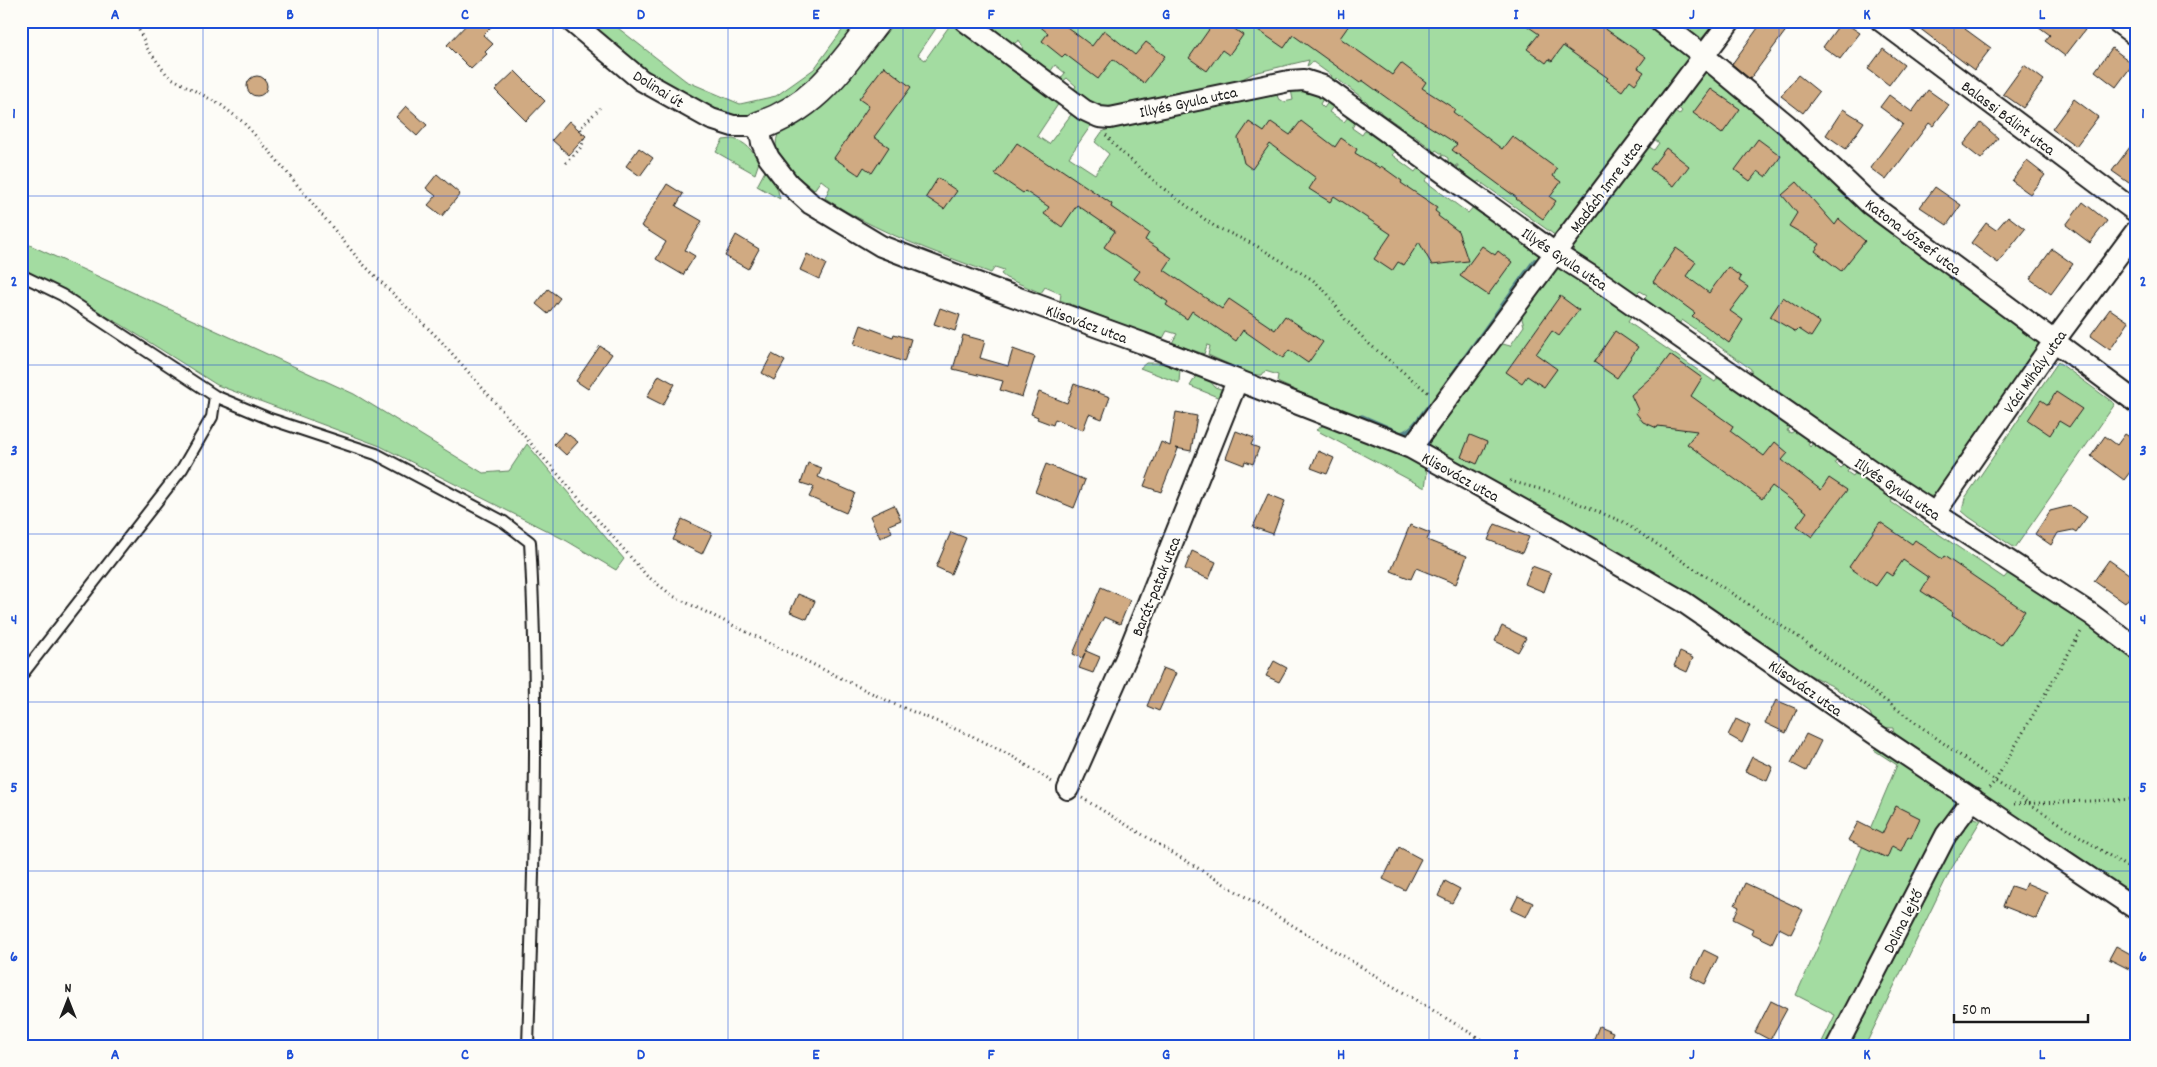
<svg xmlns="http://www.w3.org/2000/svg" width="2157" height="1067" font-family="Dekko,sans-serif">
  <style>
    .green { fill: #a3dca1; stroke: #607c5e }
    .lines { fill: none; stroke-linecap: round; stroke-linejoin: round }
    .stream { stroke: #56868c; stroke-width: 5.5 }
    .building { fill: #d0aa82; stroke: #1c1c1c }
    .lane-casing { stroke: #1c1c1c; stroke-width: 14 }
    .street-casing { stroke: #1c1c1c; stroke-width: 24 }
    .secondary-casing { stroke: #1c1c1c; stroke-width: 31 }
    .path { stroke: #1c1c1c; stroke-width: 3; stroke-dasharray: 1 4; stroke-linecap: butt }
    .lane { stroke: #fdfcf7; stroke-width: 10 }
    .street { stroke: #fdfcf7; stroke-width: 20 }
    .secondary { stroke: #fdfcf7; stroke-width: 28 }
    .grid { fill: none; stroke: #1d4ed8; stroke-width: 1; stroke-opacity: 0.55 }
    .labels { text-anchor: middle; stroke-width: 4; stroke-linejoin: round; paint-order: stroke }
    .street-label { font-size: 16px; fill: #1c1c1c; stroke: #fdfcf7 }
    .neatline { fill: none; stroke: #1d4ed8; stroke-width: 2 }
    .grid-label { font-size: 16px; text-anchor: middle; font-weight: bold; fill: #1d4ed8 }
  </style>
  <rect width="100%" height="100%" fill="#fdfcf7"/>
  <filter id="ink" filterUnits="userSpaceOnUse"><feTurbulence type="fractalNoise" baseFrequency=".02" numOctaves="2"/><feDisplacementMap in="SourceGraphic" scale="10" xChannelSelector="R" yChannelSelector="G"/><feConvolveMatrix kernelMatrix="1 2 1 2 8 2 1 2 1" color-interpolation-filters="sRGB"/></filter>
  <g filter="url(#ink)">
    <path class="green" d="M579,21H609L686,81L740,104L776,96L814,69L849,21H865L823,79L754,118L713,113L655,80Z
      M886,21H941L918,55L925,60L953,21L959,24L1059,103L1037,136L1049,144L1073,112L1084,121L1092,124L1069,157L1095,174L1109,154L1095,142L1102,132L1121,124L1276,91L1278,98L1284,102L1293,100L1291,90L1307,89L1324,97L1320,104L1324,108L1331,98L1335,104L1329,112L1344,122L1349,116L1356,121L1352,128L1362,135L1366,129L1395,151L1392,155L1415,172L1418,168L1429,176L1425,181L1468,213L1475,205L1540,252L1541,261L1414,432L1406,436L1392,433L1279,383L1277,381L1278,375L1265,371L1262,375H1253L1208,355L1210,346L1207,345L1204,354L1172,343L1177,334L1167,331L1162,340L1060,300L1061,294L1045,287L1041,293L1006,278L1001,274L1004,270L995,267L991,273C935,252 875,232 825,198L830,187L821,180L814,190C797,175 765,157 780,130Z
      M990,21H1648C1660,30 1689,45 1689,60L1556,236L1479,181L1473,186L1457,170L1458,165H1456L1454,169L1448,165V158L1443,155L1439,161L1442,154L1436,150L1432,155V149L1413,135L1410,139L1399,130L1401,127L1381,113L1380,111L1371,107L1368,108V103L1365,100L1359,103L1361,97L1336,78L1334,83L1330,79L1332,76L1313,62L1307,66L1309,60L1254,73L1240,80L1239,83L1110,109L1099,108L1073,91L1076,86L1067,78L1061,83V78L1065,73L1055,65L1050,72L1023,54L1022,45L1019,40L1011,46L993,31L996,26Z
      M1671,21H1717L1702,38H1697Z
      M1703,72L1711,75L1811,157L1838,189L1897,235L2037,338L2040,347L1938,495L1926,497L1751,377V369L1682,320L1679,324L1644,300L1647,295L1640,291L1636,295L1574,254L1573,243L1645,144L1654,150L1659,143L1653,138L1671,109L1679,115L1682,111L1675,105Z
      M733,139C746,142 753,151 759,162L755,174L716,152L723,140Z
      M765,171L776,183L780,199L757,186Z
      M21,241L354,394L483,473L509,471L527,444L624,559L616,570L567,541L380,446L217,385L122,325L21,269Z
      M1558,267L1634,313L1628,322L1715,382L1722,372L1791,423L1787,431L1791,433L1796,430L1812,438L1808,444L1810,447L1815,440L1838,457L1835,463L1841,468L1848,462L1850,467L1847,472L1853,476L1858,469L1895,495L1891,502L2004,578L2010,571L2136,658V904L1894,741L1893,728L1876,727L1870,713L1834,687L1810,675L1788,668L1430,450L1428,439L1497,347L1503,344L1510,346L1524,326L1521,315L1554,268Z
      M2058,362L2115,404L2015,548L1969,517L1962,511L1965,498Z
      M1146,363H1164L1180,369L1179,383L1140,368Z
      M1196,376L1209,380L1215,387L1224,390L1223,403L1220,398L1190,386Z
      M1330,421L1357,432L1424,466L1427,473L1425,488L1316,430Z
      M1879,746L1960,796L1961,807L1832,1046H1820L1835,1015L1796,995L1848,881L1897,765L1874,750Z
      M1974,818L1981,820L1950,871L1865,1046H1841L1965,820Z"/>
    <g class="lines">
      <path class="stream" d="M1447,383L1535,261
        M1362,417L1401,434C1413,431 1419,419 1427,409"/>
    </g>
    <path class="building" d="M470,21H497L483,35L493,44L485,52L487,54L471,69L447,45Z
      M1033,21H1059L1092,46L1104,30L1135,55L1146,42L1165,56L1144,83L1113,59L1098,79L1065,54L1062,57L1042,41L1048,33Z
      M1215,21H1223L1243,35L1229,55L1222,50L1207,71L1189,58Z
      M1265,21H1352L1340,38L1392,75L1401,63L1426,82L1422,88L1455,109L1453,112L1502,149L1512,136L1557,169L1553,176L1561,182L1550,197L1556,201L1543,219L1516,199L1517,198L1452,150L1457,144L1405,111L1362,80L1360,83L1293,35L1284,48L1258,30Z
      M1520,21H1594L1646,57L1638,68L1644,72L1635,84L1630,80L1622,91L1606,80L1608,78L1563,46L1552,61L1549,59L1546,63L1527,49L1539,34Z
      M1763,21H1793L1750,79L1732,64Z
      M1842,21L1860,33L1840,59L1823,47Z
      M1910,21H1971L1965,29L1991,48L1974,70Z
      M2031,21H2073L2085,30L2065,56L2045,41L2050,35Z
      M2112,48L2133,64L2116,87L2095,71Z
      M1883,49L1904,65L1889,85L1868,69Z
      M2024,65L2044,80L2023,108L2003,94Z
      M884,66L911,87L874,137L889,147L872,173L864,167L859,175L834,158L869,106L859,99Z
      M515,71L545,101L526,121L495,90Z
      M1798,75L1819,92L1803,113L1781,96Z
      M247 86a10 10 0 1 1 20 0a10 10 0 1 1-20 0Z
      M1711,89L1740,109L1722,134L1693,113Z
      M1928,90L1949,105L1933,126L1929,123L1886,180L1870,168L1903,124L1880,107L1889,95L1912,112Z
      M2074,99L2098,117L2076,146L2052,129Z
      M406,106L427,125L417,136L396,117Z
      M1843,109L1864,122L1846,149L1826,135Z
      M569,121L586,136L569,155L552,140Z
      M1301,121L1335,147L1341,138L1357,149L1355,153L1380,168L1381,166L1402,181L1401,183L1437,207L1435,211L1439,214L1438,216L1458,231L1468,261L1432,265L1419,242L1404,265L1398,262L1392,271L1374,259L1391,234L1334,196L1330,202L1309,189L1316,178L1270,144L1252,169L1244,163L1238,138L1249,122L1264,132L1271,122L1290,135Z
      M1981,123L1998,138L1981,159L1963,145Z
      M1758,139L1781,156L1766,177L1758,171L1750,181L1735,170Z
      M2136,139V188L2112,171Z
      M1017,143L1054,168L1056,166L1112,204L1111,207L1149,233L1145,240L1172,258L1164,270L1222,309L1229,299L1275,330L1285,316L1323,342L1308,363L1289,350L1283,358L1243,330L1236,341L1192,311L1187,319L1166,305L1168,302L1134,279L1140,271L1104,247L1115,231L1077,205L1062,227L1044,214L1049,207L1025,191L1023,193L995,174Z
      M639,148L653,158L640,176L626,166Z
      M1666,148L1689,166L1674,186L1650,169Z
      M2027,161L2045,175L2030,194L2012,181Z
      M437,174L460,194L442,216L428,205L436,196L426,188Z
      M938,178L957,191L944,209L926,197Z
      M1797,182L1835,225L1839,219L1865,241L1841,271L1815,251L1820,244L1789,226L1797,213L1782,195Z
      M667,184L683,194L676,206L702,221L685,250L695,256L683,275L656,259L666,242L641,226Z
      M1935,187L1961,205L1947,225L1920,207Z
      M2083,202L2107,221L2090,243L2066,225Z
      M2008,216L2025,229L1998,263L1971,243L1986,223L1996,230Z
      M736,235L759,249L748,269L725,256Z
      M1482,246L1495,255L1498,251L1512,262L1488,295L1460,276Z
      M1676,248L1696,262L1686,276L1709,293L1728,267L1741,277L1739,281L1748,287L1730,311L1743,320L1729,343L1692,316L1695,313L1653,282Z
      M2052,249L2073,264L2051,294L2030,279Z
      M807,254L826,264L819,279L800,270Z
      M548,289L560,298L548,314L536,304Z
      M1560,296L1579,310L1559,336L1552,331L1536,354L1557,369L1544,387L1527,376L1522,383L1506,372Z
      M1783,297L1820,323L1811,337L1799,329L1796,332L1770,317Z
      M940,308L960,315L955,331L934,324Z
      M2110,309L2129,322L2110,350L2090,336Z
      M861,325L893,337L894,334L911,339L904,362L854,344Z
      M1615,331L1638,347L1617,378L1594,362Z
      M963,335L985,341L980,358L1008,366L1013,349L1035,357L1022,397L1000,390L1003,381L953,369Z
      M600,346L612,354L588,389L576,381Z
      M772,354L785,361L774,380L762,373Z
      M1670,355L1702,378L1691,396L1733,426L1730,431L1764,456L1775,442L1788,453L1782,460L1821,490L1829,478L1847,490L1812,537L1797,526L1807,512L1772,486L1762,499L1687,444L1697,431L1658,426L1657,428L1643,422L1636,413L1638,410L1631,395L1658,371Z
      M659,375L675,384L663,405L647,397Z
      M1074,384L1110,397L1102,419L1089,414L1083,430L1055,419L1053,425L1037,419L1038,417L1031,414L1039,392L1067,403Z
      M2056,392L2082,409L2069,427L2059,421L2050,435L2028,420L2041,400L2048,405Z
      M1176,412L1197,416L1191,451L1176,448L1178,449L1161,492L1144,486L1161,442L1170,446Z
      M1236,431L1254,438L1251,445L1259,448L1253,464L1245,461L1244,465L1226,458Z
      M565,432L578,442L566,455L554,444Z
      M2125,434L2136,441V464L2124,480L2091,456L2105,436L2117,445Z
      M1470,435L1487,442L1477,464L1461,457Z
      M1318,451L1334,458L1327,474L1311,468Z
      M808,463L822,468L818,477L855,493L846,513L809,497L814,487L801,483Z
      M1046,464L1085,480L1074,508L1035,492Z
      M1268,494L1285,501L1273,534L1253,527Z
      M894,505L901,520L889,525L892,532L880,538L870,516Z
      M2070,506L2087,517L2076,532L2073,530L2058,533L2051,545L2035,534L2050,511Z
      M682,519L712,533L702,554L673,540Z
      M1880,522L1912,544L1915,540L1942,559L1944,556L2025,611L2001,646L1952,615L1953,612L1921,591L1929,578L1903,560L1892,576L1886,572L1876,586L1849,567Z
      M1495,524L1529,537L1522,553L1488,540Z
      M1410,525L1430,533L1427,540L1467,556L1456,584L1416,568L1411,579L1391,571Z
      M951,532L966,538L951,574L936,567Z
      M1192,551L1216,562L1209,579L1185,569Z
      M2109,560L2136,579V588L2125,603L2094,581Z
      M1532,566L1551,573L1544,592L1525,584Z
      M1101,587L1130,600L1120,624L1104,617L1086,651L1100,657L1093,673L1079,668L1085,653L1082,658L1073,654Z
      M798,594L815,601L807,619L790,612Z
      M1502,626L1526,638L1518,652L1495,641Z
      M1680,652L1693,658L1687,672L1674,666Z
      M1274,661L1287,668L1279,682L1266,676Z
      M1163,668L1176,673L1159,711L1147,706Z
      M1776,700L1797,709L1786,733L1765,723Z
      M1736,719L1750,726L1742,743L1728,735Z
      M1806,734L1821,741L1806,771L1791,763Z
      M1752,757L1773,767L1767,781L1745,771Z
      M1896,806L1920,818L1911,838L1908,836L1901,851L1892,846L1887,858L1848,840L1858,822L1882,834Z
      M1399,847L1421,859L1405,890L1383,879Z
      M1445,881L1460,889L1452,903L1438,896Z
      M1745,883L1803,910L1791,934L1779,928L1772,943L1751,933L1753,929L1733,919L1739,907L1735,905Z
      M2026,883L2047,892L2036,919L2003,906L2011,886L2023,890Z
      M1518,896L1533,903L1526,917L1511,910Z
      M2116,946L2136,957L2129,969L2109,959Z
      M1704,950L1718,957L1705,984L1691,977Z
      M1771,1001L1787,1009L1770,1040L1755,1032Z
      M1599,1026L1613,1032L1607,1046H1591Z"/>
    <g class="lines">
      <defs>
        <path id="lane" d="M21,275L62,295L215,396L212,417L182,469L21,676
          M215,396L270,419L376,454L504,522L530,542C540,709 533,878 528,1046"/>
        <path id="street" d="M571,21L641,80L711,119L733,126H759L762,143L769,158L789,184L811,204L881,246L988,287L1142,343L1411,448L1552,526L1685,603L1878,736L2136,909
          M965,21L1084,110L1099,117L1110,118L1289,81L1304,80L1323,86L1555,253L1605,285L1896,488L2091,614L2136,648
          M1659,21L1704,56L1787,125L1870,204L2136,402
          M1881,21L2136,212
          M2116,21L2136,36
          M1411,448L1555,253L1730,21
          M1935,513L2055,340L2136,231
          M1068,789L1126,658L1237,381
          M1837,1046L1946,835L1973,799"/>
        <path id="secondary" d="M759,126C817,106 840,67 876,21"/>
      </defs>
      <use href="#lane" class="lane-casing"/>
      <use href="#street" class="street-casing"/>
      <use href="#secondary" class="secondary-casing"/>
      <path class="path" d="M135,21L147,48L168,76L221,105L243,122L271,153L360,261L442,342L647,576L673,596L894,704L970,735L1012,756L1052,782
        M1106,135L1117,148L1160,186L1214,226L1255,245L1313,280L1327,293L1345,319L1368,343L1430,394
        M566,163C577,151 590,144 580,128L600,108
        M1510,481L1551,492L1623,522L1800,638L1995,781L2136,873
        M1989,788L1995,781L2082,630
        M1082,798L1492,1046
        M2014,804L2136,799"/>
      <use href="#lane" class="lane"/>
      <use href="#street" class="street"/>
      <use href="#secondary" class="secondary"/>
    </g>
  </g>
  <path class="grid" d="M203,21V1046M378,21V1046M553,21V1046M728,21V1046M903,21V1046M1078,21V1046M1254,21V1046M1429,21V1046M1604,21V1046M1779,21V1046M1954,21V1046M21,196H2136M21,365H2136M21,534H2136M21,702H2136M21,871H2136"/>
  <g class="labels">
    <g class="street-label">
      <text transform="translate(659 88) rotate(32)" y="6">Dolinai út</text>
      <text transform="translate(1188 101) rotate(-12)" y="6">Illyés Gyula utca</text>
      <text transform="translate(2009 117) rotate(37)" y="6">Balassi Bálint utca</text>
      <text transform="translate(1605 186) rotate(-53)" y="6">Madách Imre utca</text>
      <text transform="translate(1914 236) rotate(37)" y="6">Katona József utca</text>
      <text transform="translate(1565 258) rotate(34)" y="6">Illyés Gyula utca</text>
      <text transform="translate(1087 323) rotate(20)" y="6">Klisovácz utca</text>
      <text transform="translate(2034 371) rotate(-55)" y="6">Váci Mihály utca</text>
      <text transform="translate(1461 476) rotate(29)" y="6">Klisovácz utca</text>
      <text transform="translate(1898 488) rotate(34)" y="6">Illyés Gyula utca</text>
      <text transform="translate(1155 586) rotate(-68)" y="6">Barát-patak utca</text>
      <text transform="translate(1806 687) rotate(35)" y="6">Klisovácz utca</text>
      <text transform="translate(1902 921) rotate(-63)" y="6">Dolina lejtő</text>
    </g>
  </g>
  <rect width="2157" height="1067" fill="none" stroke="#fdfcf7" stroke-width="55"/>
  <g transform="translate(68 1000)" stroke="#fdfcf7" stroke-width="4" paint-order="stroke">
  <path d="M0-4L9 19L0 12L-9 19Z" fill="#1c1c1c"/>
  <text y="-8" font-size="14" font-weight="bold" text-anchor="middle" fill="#1c1c1c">N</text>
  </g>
  <path d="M1954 1014v8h134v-8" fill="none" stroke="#1c1c1c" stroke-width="2.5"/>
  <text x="1962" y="1014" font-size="15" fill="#1c1c1c" stroke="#fdfcf7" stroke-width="4" paint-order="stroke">50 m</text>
  <rect x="28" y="28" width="2102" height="1012" class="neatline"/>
  <g class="grid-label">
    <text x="115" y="19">A</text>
    <text x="290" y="19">B</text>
    <text x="465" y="19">C</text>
    <text x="641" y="19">D</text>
    <text x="816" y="19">E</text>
    <text x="991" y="19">F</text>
    <text x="1166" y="19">G</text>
    <text x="1341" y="19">H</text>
    <text x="1516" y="19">I</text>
    <text x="1692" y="19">J</text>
    <text x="1867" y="19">K</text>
    <text x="2042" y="19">L</text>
    <text x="14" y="118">1</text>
    <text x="2143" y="118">1</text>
    <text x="14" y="286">2</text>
    <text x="2143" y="286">2</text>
    <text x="14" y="455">3</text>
    <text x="2143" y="455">3</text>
    <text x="14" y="624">4</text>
    <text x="2143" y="624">4</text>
    <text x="14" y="792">5</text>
    <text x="2143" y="792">5</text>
    <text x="14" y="961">6</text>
    <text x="2143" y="961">6</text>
    <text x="115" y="1059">A</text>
    <text x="290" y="1059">B</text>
    <text x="465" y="1059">C</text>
    <text x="641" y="1059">D</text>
    <text x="816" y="1059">E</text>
    <text x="991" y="1059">F</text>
    <text x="1166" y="1059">G</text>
    <text x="1341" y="1059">H</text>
    <text x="1516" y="1059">I</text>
    <text x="1692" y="1059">J</text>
    <text x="1867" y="1059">K</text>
    <text x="2042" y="1059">L</text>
  </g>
</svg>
